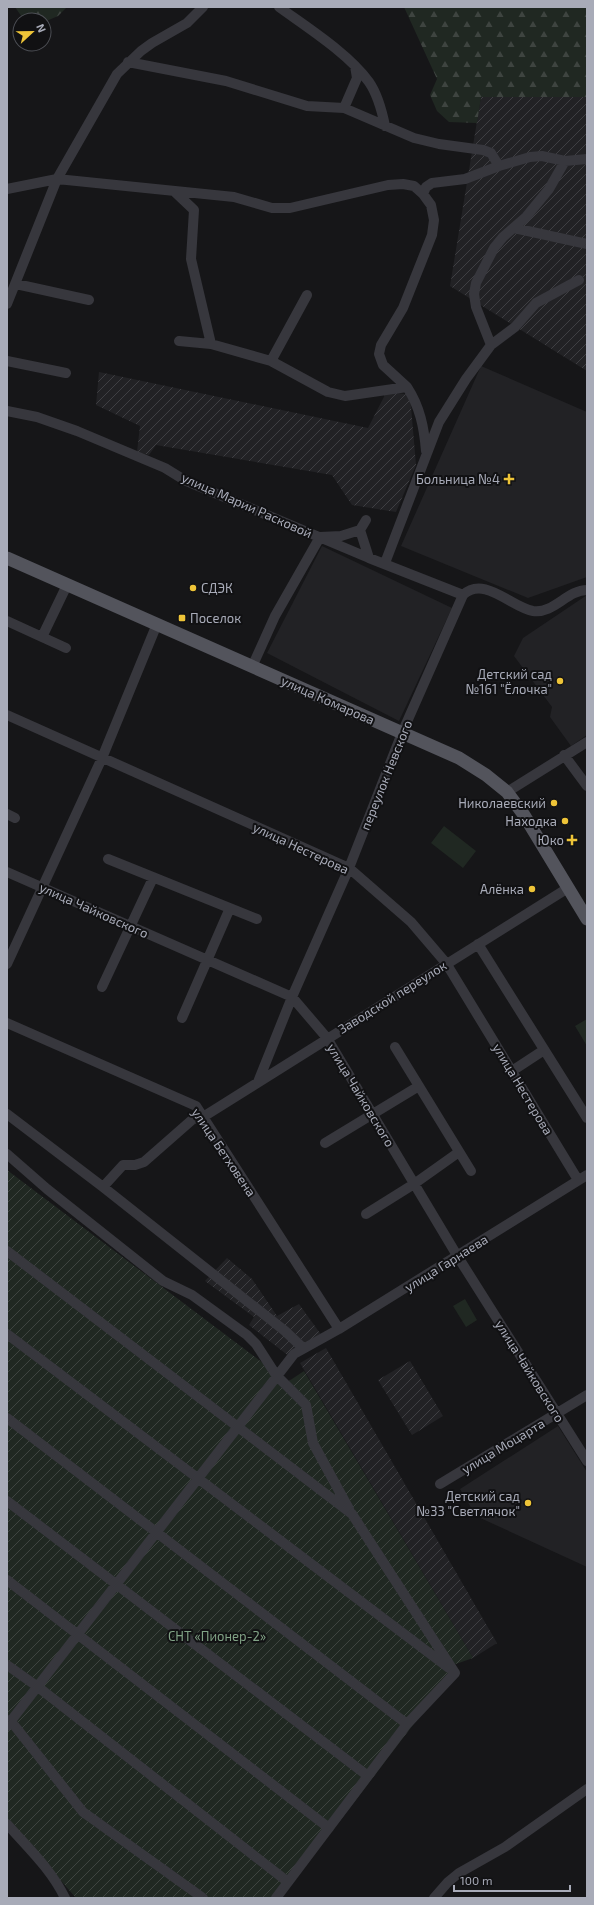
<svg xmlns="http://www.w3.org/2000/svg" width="594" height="1905" font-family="'Exo 2',sans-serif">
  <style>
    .built { fill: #222225 }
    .industrial { fill: url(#industrial-furrows) }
    .forest { fill: url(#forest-firs) }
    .garden { fill: url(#garden-furrows) }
    .pitch { fill: #202822 }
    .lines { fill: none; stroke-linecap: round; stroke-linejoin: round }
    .minor { stroke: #37373d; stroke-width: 10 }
    .major { stroke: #53545c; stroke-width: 13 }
    .poi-dot { fill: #eec438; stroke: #111113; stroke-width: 1.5 }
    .labels { text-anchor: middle; stroke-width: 4; stroke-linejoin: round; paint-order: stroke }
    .poi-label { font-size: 13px; fill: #a8abb8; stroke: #111113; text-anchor: end }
    .street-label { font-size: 13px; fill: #a8abb8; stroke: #111113 }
    .park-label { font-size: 13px; fill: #80a285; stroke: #111113 }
  </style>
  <defs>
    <pattern id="industrial-furrows" width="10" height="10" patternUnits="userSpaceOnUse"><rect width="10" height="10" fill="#222225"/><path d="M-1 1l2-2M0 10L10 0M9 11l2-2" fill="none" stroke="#3f3f43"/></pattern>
    <pattern id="forest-firs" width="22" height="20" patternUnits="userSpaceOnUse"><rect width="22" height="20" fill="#202822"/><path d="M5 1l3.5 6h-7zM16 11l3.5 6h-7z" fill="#3e4440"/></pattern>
    <pattern id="garden-furrows" width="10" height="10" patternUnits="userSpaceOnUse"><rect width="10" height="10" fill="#202822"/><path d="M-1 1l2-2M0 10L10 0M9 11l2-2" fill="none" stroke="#3e4440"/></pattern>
  </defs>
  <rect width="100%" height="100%" fill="#161618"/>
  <path class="built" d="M481,366L587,412V577L528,598L401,546Z
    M322,546L452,608L399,721L267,653Z
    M587,595V735L571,746L550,717L552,707L514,656L523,638Z
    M558,1426L587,1472V1567L476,1516L460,1489Z"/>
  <path class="industrial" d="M481,97H587V371L450,286Z
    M99,372L368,428L387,391L410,395L416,465L396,512L352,505L332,475L156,445L149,455L137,452L140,426L96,405Z
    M227,1258L252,1279L277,1316L299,1304L322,1336L290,1357L249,1325L254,1317L205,1281Z
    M326,1348L497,1643L473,1658L300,1363Z
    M410,1361L443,1416L412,1435L378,1380Z"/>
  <path class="forest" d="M15,7H67L58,16L44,22V20H24Z
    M404,7H587V97H481L477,123L449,122L437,111L430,95L437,79Z"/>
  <path class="garden" d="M7,1170L267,1366L283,1385L304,1371L473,1658L453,1665L448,1679L281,1898H76L7,1819Z"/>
  <path class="pitch" d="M444,826L476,851L463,868L431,843Z
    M587,1019V1046L575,1026Z
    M465,1299L477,1320L466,1327L453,1306Z"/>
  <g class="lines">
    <path class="minor" d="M279,7C308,28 349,54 369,82C378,95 382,111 385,126
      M128,62L226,81L307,106L344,108L414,138L439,144L483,150L491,153L499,166
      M344,108L357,78L355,66
      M7,189L57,179L234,197L272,208H290L388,185L403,184L414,186L423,194L431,205L434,220L432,235L403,308L381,345L379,354L383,365L407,387L345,396L328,392L271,361L211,344L191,259L194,210L175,192
      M423,194L426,187L432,183L465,179L499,166L530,157L542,156L565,161L587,159
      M514,228L587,244
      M16,284L89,300
      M7,304L57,179L117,74L141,51L152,43L187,23L203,7
      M179,341L211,344
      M491,345L515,327L536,303L579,280
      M7,361L66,373
      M271,361L307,295
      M407,387C420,407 424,427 426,451
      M7,411L37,417L77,431L165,468L186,481L369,558L463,595
      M360,530L369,558
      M385,563L439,422L466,379L491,345L476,307L474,294L476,283L494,248L503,237L526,217L549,189L565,161
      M7,621L66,648
      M42,637L67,585
      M252,667L275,616L320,537L341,536L360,530L366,520
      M7,715L349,868L411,922L446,963L578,1180
      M564,755L587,786
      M507,792L587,742
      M7,814L15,818
      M108,859L257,919
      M7,872L292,997L327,1038L458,1257L587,1461
      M478,944L587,1118
      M7,964L102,758L157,624
      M102,987L153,878
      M182,1018L230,908
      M7,1023L196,1106L339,1329
      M395,1047L471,1171
      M512,1071L544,1050
      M258,1082L292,997L349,868L402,733L463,595C484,575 511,607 533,611C554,614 567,590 587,590
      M7,1114L103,1187L285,1331L303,1348
      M325,1143L419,1086
      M7,1154L47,1189L163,1281L192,1295L247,1335L256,1344L276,1375L306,1405L313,1443L349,1509
      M103,1187L123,1165H135L144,1162L193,1119L203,1117L568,888
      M366,1214L414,1184L459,1152
      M7,1251L352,1514L455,1673
      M7,1334L449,1668
      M7,1418L407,1724
      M440,1484L587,1395
      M7,1501L368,1776
      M7,1580L329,1828
      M7,1665L38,1687L288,1882
      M10,1720L83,1812L203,1898
      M7,1726L294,1354L339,1329L587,1175
      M7,1824C28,1848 51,1869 65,1898
      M276,1898L407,1724L455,1673
      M434,1898L448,1882L459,1873L505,1847L587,1789"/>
    <path class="major" d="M7,558L459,758L486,775L507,792L524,815L587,919"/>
  </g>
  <g class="poi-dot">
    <path d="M507 473h4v4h4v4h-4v4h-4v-4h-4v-4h4z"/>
    <circle cx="193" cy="588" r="4"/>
    <rect x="178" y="614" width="8" height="8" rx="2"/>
    <circle cx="560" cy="681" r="4"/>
    <circle cx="554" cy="803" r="4"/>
    <circle cx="565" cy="821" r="4"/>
    <path d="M570 834h4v4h4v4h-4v4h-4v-4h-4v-4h4z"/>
    <circle cx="532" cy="889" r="4"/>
    <circle cx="528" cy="1503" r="4"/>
  </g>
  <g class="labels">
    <g class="poi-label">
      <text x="500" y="484">Больница №4</text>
      <text x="201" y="593" text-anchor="start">СДЭК</text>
      <text x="190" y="623" text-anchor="start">Поселок</text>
      <text x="552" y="679">Детский сад<tspan x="552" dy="15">№161 "Ёлочка"</tspan></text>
      <text x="546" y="808">Николаевский</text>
      <text x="557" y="826">Находка</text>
      <text x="564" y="845">Юко</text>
      <text x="524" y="894">Алёнка</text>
      <text x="520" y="1501">Детский сад<tspan x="520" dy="15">№33 "Светлячок"</tspan></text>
    </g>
    <g class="street-label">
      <text transform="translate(247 505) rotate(24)" y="5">улица Марии Расковой</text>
      <text transform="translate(328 700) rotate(24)" y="5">улица Комарова</text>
      <text transform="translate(386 775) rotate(-68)" y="5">переулок Невского</text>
      <text transform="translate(301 848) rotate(25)" y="5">улица Нестерова</text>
      <text transform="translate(94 910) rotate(24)" y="5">улица Чайковского</text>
      <text transform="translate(392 997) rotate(-32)" y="5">Заводской переулок</text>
      <text transform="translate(523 1089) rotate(59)" y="5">улица Нестерова</text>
      <text transform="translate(361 1095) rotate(59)" y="5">улица Чайковского</text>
      <text transform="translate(224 1152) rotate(56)" y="5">улица Бетховена</text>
      <text transform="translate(446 1263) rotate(-32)" y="5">улица Гарнаева</text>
      <text transform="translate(530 1371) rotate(58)" y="5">улица Чайковского</text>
      <text transform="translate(503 1446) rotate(-31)" y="5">улица Моцарта</text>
    </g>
    <g class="park-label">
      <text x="217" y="1641">СНТ «Пионер-2»</text>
    </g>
  </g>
  <rect width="594" height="1905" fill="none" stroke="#a8abb8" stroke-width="16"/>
  <g transform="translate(32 32) rotate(68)"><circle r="19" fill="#111113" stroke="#4d4f55"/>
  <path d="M0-3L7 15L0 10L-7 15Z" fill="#eec438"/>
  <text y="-6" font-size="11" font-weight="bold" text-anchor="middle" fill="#a8abb8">N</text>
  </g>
  <path d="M454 1885v6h116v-6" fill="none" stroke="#a8abb8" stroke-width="2"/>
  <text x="460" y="1885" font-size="12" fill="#a8abb8" stroke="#111113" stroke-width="3" paint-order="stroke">100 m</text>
</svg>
